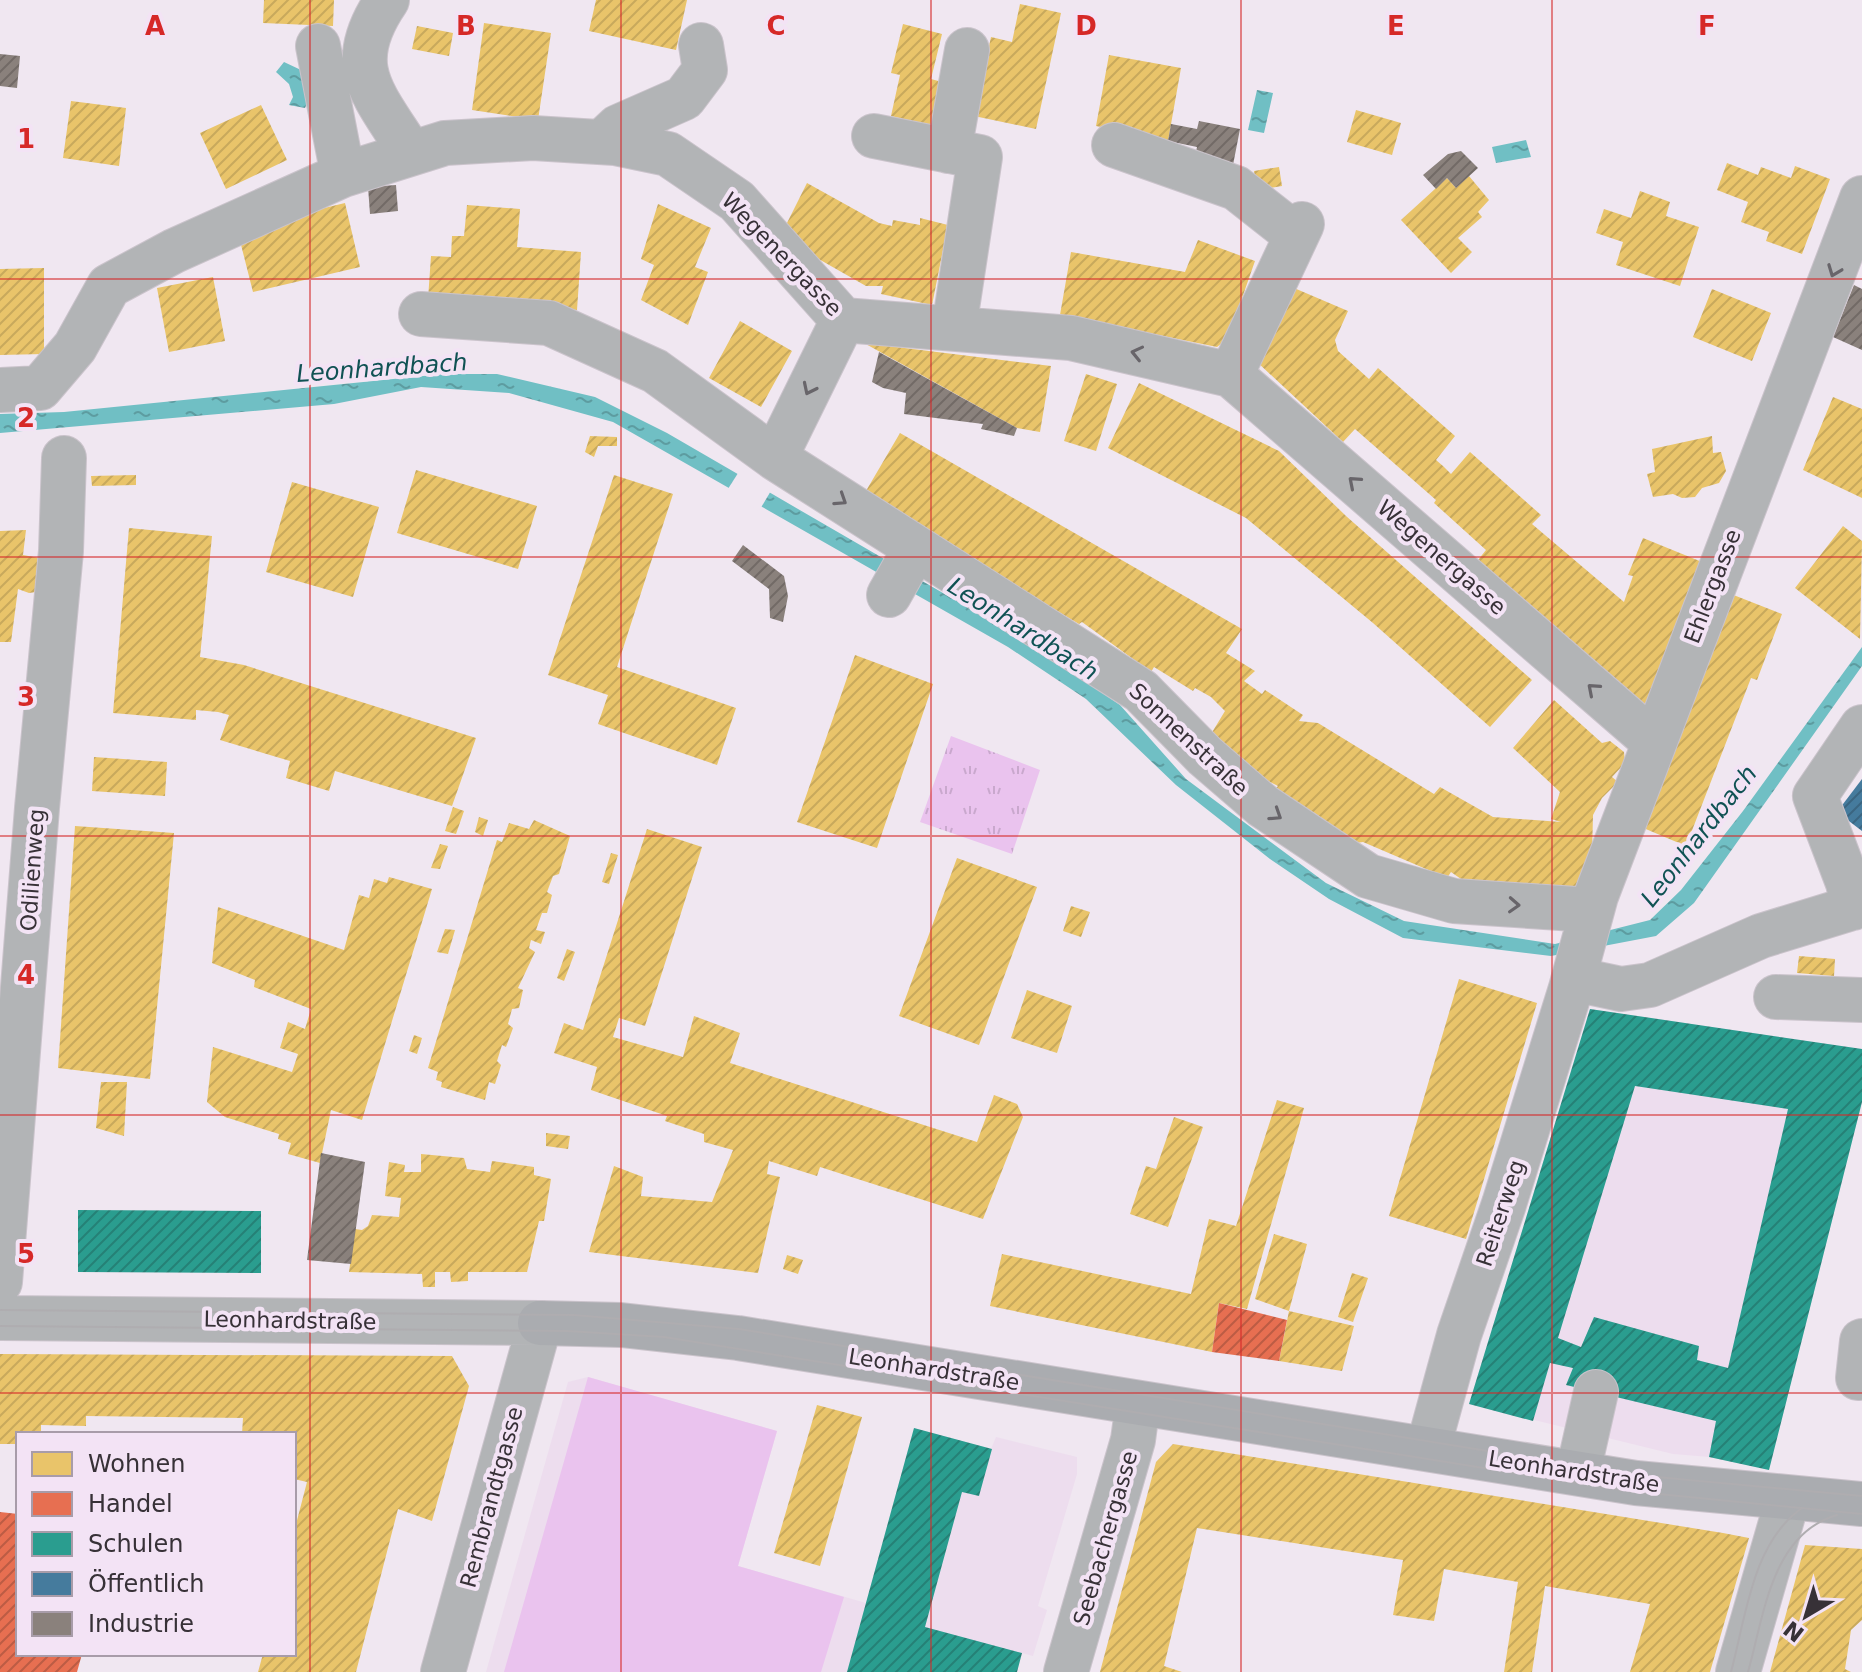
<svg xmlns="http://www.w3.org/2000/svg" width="1862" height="1672" font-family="'DejaVu Sans',sans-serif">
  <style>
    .built { fill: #edddee }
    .park { fill: url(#park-tufts) }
    .garden { fill: #eac3ee }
    .water { fill: url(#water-ripples) }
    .pier { fill: #f0e7f1 }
    .homes { fill: url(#homes-hatch) }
    .shops { fill: url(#shops-hatch) }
    .schools { fill: url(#schools-hatch); fill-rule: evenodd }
    .public { fill: url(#public-hatch) }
    .industry { fill: url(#industry-hatch) }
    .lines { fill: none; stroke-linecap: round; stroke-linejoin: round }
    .minor-casing { stroke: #cac3cb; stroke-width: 46 }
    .major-casing { stroke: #cac3cb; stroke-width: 46 }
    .minor { stroke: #b2b4b6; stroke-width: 44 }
    .major { stroke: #aaacb0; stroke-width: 44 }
    .tram { stroke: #afadb0; stroke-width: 2 }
    .oneway { stroke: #68656a }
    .grid { fill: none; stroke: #d62828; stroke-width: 2; stroke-opacity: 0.55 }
    .labels { text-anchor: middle; stroke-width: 8; stroke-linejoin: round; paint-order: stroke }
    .street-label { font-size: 22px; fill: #373137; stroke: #f3e3f5 }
    .water-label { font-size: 24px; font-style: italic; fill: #105254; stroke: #f3e3f5 }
    .grid-label { font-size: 26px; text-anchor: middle; font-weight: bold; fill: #d62828; stroke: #f3e3f5; stroke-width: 8; stroke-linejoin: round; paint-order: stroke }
  </style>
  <defs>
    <pattern id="park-tufts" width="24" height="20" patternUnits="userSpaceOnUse" patternTransform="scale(2)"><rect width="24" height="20" fill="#eac3ee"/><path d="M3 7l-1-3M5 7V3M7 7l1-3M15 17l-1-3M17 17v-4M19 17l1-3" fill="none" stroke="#c9a8cd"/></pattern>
    <pattern id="water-ripples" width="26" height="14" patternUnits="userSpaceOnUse" patternTransform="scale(2)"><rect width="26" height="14" fill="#70bfc4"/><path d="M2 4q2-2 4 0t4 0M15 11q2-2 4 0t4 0" fill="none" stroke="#5d9ca0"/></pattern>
    <pattern id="homes-hatch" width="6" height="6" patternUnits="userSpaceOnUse" patternTransform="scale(2)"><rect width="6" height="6" fill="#e9c46a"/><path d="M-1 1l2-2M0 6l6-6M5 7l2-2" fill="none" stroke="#c8a95c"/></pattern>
    <pattern id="shops-hatch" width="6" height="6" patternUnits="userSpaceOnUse" patternTransform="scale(2)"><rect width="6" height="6" fill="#e76f51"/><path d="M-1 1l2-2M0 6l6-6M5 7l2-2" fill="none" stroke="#bc5c44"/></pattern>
    <pattern id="schools-hatch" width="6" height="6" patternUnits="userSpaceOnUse" patternTransform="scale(2)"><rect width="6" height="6" fill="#2a9d8f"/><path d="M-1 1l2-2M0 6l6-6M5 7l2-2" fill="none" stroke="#258176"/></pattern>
    <pattern id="public-hatch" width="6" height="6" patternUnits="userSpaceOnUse" patternTransform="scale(2)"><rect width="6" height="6" fill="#457b9d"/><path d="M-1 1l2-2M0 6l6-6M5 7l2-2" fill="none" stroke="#3a6581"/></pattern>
    <pattern id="industry-hatch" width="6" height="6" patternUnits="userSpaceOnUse" patternTransform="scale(2)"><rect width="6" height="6" fill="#8a817c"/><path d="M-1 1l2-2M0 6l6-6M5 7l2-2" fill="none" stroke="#726a66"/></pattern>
  </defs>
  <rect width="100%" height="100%" fill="#f0e7f1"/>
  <path class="built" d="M1590,1009L1862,1049V1102L1769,1470L1710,1457L1673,1454L1469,1404Z
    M588,1377L777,1431L738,1566L866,1603L914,1428L991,1449L996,1437L1077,1457V1474L1038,1606L1047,1610L1033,1656L1022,1653L1017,1672H486L568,1382Z"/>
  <path class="park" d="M951,736L1040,770L1012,854L920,822Z"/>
  <path class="garden" d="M588,1377L777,1431L738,1566L844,1597L821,1672H504Z"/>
  <path class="water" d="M284,62L301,70L309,99L305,108L289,105L293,97L289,84L276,72Z
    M1257,90L1273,93L1264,133L1248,130Z
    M1526,140L1531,157L1496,163L1492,147Z
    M443,374H497L595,397L667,433L1029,643L1120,705L1186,779L1326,883L1404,921L1555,944L1650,920L1681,890L1743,811L1862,647V666L1694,903L1656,936L1551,956L1403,938L1329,899L1270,859L1176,785L1086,699L1008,647L613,422L509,393L421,387L334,404L0,433V414L64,412Z"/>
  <path class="pier" d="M740,470L772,489L759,511L726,492Z"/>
  <path class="homes" d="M264,0H334L333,26L263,23Z
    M596,0H687L676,50L589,31Z
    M1020,4L1061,13L1036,129L974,116L991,37L1012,42Z
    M484,23L551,33L538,120L472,110Z
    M903,24L942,34L931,79L942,82L932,126L891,116L900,75L891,73Z
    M417,26L453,33L449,56L412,49Z
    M1109,55L1181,68L1168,141L1096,126Z
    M71,101L126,108L119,166L63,158Z
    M261,105L287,160L226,189L200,133Z
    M1356,110L1401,123L1392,155L1347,142Z
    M1727,163L1758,175L1761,167L1791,178L1795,166L1830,179L1802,254L1766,241L1769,232L1741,222L1748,202L1717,190Z
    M1279,167L1282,186L1257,190L1254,171Z
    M1469,176L1489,200L1478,212L1482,217L1458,238L1472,252L1451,273L1401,220L1447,178L1456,188Z
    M807,183L879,223L892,226L893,220L920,225V218L948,225L932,305L881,294L883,286H866L780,237Z
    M1640,191L1670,202L1666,216L1699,227L1680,286L1616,265L1623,242L1596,233L1604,209L1631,218Z
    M345,203L360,267L253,292L237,229Z
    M658,204L711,228L695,267L708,272L688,325L641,300L654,265L641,259Z
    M467,205L520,209L517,247L581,252L577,310L428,299L431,256L451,257L452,236H464Z
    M1198,240L1255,261L1228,338L1217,347L1060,315L1071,252L1185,272Z
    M44,268V354L0,355V269Z
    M213,277L225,341L169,352L157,288Z
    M1294,288L1348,311L1335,340L1338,351L1369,379L1378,368L1455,436L1436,460L1443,466L1451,474L1470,452L1541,515L1532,524L1624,602L1633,576L1628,575L1643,538L1702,562L1650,699L1644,704L1478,560L1486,550L1434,503L1436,500L1355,429L1343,442L1256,361Z
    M1712,289L1771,313L1752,361L1693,337Z
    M740,321L792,351L761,407L709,378Z
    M864,343L1051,366L1040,432L1017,428Z
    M1086,374L1117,384L1096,451L1064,441Z
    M1139,383L1279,451L1346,516L1532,680L1490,727L1373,623L1246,518L1108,448Z
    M1833,397L1862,409V498L1803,470Z
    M900,433L1242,629L1226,653L1255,671L1244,681L1262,694L1265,690L1303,715L1299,721L1318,723L1434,794L1440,787L1493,817L1561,822L1551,819L1560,792L1513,748L1554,700L1602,743L1610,741L1624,752L1625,763L1612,777L1618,782L1602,798L1593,815L1592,854L1580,883L1574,887L1461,879L1451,872L1447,878L1363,842L1356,843L1313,812L1305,814L1274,790L1278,786L1214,753L1208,739L1225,711L1211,697L1195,688L1193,691L1154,667L1151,672L1082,622L1079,624L863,496Z
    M590,436L617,437V446H598L594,457L585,452Z
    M1712,436L1713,453L1721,452L1726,471L1719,483L1702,488L1695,497L1682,498L1673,494L1653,497L1647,474L1655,472L1652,449Z
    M416,470L537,506L518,569L397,533Z
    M136,475V485L92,486L91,476Z
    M614,475L673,494L617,667L736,708L717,765L598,724L608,695L548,675Z
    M292,482L379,507L353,597L266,572Z
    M1843,526L1862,541L1860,639L1795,588Z
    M129,528L212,536L200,657L244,665L476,738L452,806L335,771L329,791L286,778L290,761L220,740L229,715L218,712L196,710V720L113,713Z
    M26,530L23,555L45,559L43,591L29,593L18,589L11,642H0V531Z
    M1731,594L1782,614L1757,680L1751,678L1686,846L1641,827Z
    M855,655L933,684L877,848L797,822Z
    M94,757L167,762L165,796L92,791Z
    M453,807L464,811L456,834L445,831Z
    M479,817L488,820L483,836L475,832Z
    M534,820L570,836L559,874L553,876L547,892L552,895L547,913H542L536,930L545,932L541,944L531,940L529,948L535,952L518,988L523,990L519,1008L512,1009L508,1024L513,1028L506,1047L502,1045L497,1061L501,1065L495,1084L489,1082L485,1100L441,1087L442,1082L436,1080L438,1072L428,1068L497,840L502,842L509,823L529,829Z
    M75,826L174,833L150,1079L58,1068Z
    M647,829L702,847L645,1026L619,1018L613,1037L683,1057L694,1016L740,1033L730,1063L977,1142L994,1095L1017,1104L1023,1117L983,1219L820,1167L817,1176L769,1161L767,1174L780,1177L758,1273L589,1252L614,1166L643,1177L641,1196L712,1202L733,1150L704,1142V1134L665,1121L667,1116L591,1090L597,1067L554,1053L564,1023L583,1030Z
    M440,844L448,846L440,869L431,868Z
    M611,853L618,855L609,884L602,882Z
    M957,858L1037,887L979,1045L899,1016Z
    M389,877L432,889L362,1120L331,1110L320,1163L288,1154L291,1143L278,1139L279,1134L225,1117L207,1102L213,1047L292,1072L298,1054L280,1048L288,1022L305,1029L311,1009L254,987L255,980L212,963L218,907L344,950L359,895L369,898L374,879L387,883Z
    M1071,906L1090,912L1081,937L1063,931Z
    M445,929L455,930L448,954L437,952Z
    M567,949L575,952L564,981L557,978Z
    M1799,956L1835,959L1834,976L1797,973Z
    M1459,979L1537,1003L1466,1239L1389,1216Z
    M1027,990L1072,1006L1057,1053L1011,1038Z
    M414,1035L422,1038L417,1054L409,1051Z
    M101,1082H127L124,1136L96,1128Z
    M1277,1100L1304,1108L1247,1309L1219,1303L1212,1352L990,1306L1002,1254L1191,1294L1209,1219L1236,1226Z
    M1174,1117L1203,1127L1168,1227L1130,1214L1146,1166L1156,1169Z
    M546,1133L570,1136L568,1149L546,1146Z
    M421,1154L464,1158L467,1169L490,1172L492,1161L534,1167V1175L551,1179L544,1221H539L527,1272H468V1281L451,1282L450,1272H435V1287H423L422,1274L349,1272L355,1229L362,1230L368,1226L372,1215L399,1217L401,1198L385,1196L389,1162L405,1165L404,1172H421Z
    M1274,1234L1307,1244L1289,1311L1255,1299Z
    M787,1255L803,1260L798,1274L783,1269Z
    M1352,1273L1368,1278L1353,1322L1338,1317Z
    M1289,1311L1354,1326L1342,1371L1279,1361Z
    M0,1354L452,1356L469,1386L432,1521L398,1509L356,1672H258L263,1654H294V1532L307,1482L294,1479V1434H242L243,1418L86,1416V1426L41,1425V1434H18V1444H0Z
    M817,1405L862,1417L820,1566L774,1553Z
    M1173,1444L1723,1533L1749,1538L1710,1672H1630L1650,1604L1545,1586L1532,1672H1504L1518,1582L1444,1569L1434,1621L1393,1615L1403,1560L1197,1528L1164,1666L1182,1672H1100L1156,1462Z
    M1805,1545L1862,1549V1620L1851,1630L1845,1669L1851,1672H1770Z"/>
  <path class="shops" d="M1219,1303L1287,1320L1279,1361L1212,1352Z
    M0,1512L18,1514V1654H82L77,1672H0Z"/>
  <path class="schools" d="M1590,1009L1862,1049V1102L1769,1470L1709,1457L1716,1421L1566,1385L1573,1368L1550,1363L1533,1421L1469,1404ZM1635,1086L1788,1109L1728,1368L1697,1360L1699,1346L1594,1317L1581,1347L1558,1338Z
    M78,1210L261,1211V1273L78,1272Z
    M914,1428L992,1449L979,1496L962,1492L925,1627L1022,1653L1017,1672H847Z"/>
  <path class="public" d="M1862,779V831L1837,812Z"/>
  <path class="industry" d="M0,54L20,56L17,88L0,86Z
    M1199,121L1240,129L1233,165L1195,157L1197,147L1168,141L1171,124L1197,129Z
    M1461,151L1478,168L1456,188L1447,178L1436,189L1423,175L1448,154Z
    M396,185L398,211L370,214L368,187Z
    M1854,285L1862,289V350L1833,337Z
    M879,352L1017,428L1014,436L981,429L983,424L904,414L906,393L883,388L872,382Z
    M743,545L784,576L788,596L783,622L770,618L769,589L732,561Z
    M321,1153L365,1162L351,1264L307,1260Z"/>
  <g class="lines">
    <defs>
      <path id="minor" d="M387,0C342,66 373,93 410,152
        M318,46L343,175
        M874,136L980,157L954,328
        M602,142L618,127L684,98L705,70L701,45
        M1114,145L1236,188L1296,235
        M949,151L967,50
        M421,314L549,323L655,371L775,458L1141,691L1205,756L1263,806L1368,876L1454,901L1591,910
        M1231,375L1302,224
        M0,390L40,388L75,347L109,286L174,251L343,175L445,143L533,138L615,143L668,154L737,201L843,320L1071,338L1231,375L1652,740
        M775,458L843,320
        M889,595L915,549
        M1853,908L1848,883L1815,796L1862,727
        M1574,979L1621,989L1650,985L1761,936L1862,905
        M1776,997L1862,1000
        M0,1282L37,808L61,551L64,458
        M0,1318L540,1323L443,1672
        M1858,1378L1862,1341
        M1428,1448L1459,1335L1504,1204L1571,988L1596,896L1862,198
        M1578,1472L1596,1392
        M1066,1672L1133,1440L1138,1403
        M1738,1672L1788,1498"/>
      <path id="major" d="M540,1323L621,1325L738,1338L1636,1483L1862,1504"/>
    </defs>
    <use href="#minor" class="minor-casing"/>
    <use href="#major" class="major-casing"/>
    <use href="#minor" class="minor"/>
    <use href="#major" class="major"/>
    <path class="tram" d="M0,1310L574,1315L739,1329L1635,1475L1862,1496
      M0,1326L567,1331L664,1337L1628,1491L1862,1514
      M1731,1672C1746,1617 1752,1543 1802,1508
      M1748,1672C1764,1616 1771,1534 1837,1515"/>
  </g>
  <defs><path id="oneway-chevron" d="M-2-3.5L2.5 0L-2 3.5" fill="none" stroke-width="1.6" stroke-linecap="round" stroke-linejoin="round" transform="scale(2)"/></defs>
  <g class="oneway">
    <use href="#oneway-chevron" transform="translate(1834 271) rotate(111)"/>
    <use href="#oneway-chevron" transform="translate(1137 353) rotate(-167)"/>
    <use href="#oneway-chevron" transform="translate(809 389) rotate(116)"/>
    <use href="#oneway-chevron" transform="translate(1354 482) rotate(-139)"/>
    <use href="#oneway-chevron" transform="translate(841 500) rotate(33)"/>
    <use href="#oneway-chevron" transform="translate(1593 689) rotate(-139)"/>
    <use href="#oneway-chevron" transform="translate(1276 815) rotate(33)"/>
    <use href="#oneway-chevron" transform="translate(1514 905) rotate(3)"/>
  </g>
  <path class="grid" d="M310,0V1672M621,0V1672M931,0V1672M1241,0V1672M1552,0V1672M0,279H1862M0,557H1862M0,836H1862M0,1115H1862M0,1393H1862"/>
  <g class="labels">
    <g class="street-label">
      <text transform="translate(782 254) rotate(46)" y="8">Wegenergasse</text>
      <text transform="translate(1442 557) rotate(41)" y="8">Wegenergasse</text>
      <text transform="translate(1712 586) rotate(-69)" y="8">Ehlergasse</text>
      <text transform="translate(1189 739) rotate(43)" y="8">Sonnenstraße</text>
      <text transform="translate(32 870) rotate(-86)" y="8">Odilienweg</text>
      <text transform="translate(1500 1213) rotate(-72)" y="8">Reiterweg</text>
      <text transform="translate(290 1320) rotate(1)" y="8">Leonhardstraße</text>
      <text transform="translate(934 1369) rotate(9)" y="8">Leonhardstraße</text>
      <text transform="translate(1574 1471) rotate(9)" y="8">Leonhardstraße</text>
      <text transform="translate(491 1497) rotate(-75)" y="8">Rembrandtgasse</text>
      <text transform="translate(1105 1538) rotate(-74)" y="8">Seebachergasse</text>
    </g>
    <g class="water-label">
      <text transform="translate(382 368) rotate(-4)" y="8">Leonhardbach</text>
      <text transform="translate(1023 629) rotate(32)" y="8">Leonhardbach</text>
      <text transform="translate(1699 836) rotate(-52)" y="8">Leonhardbach</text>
    </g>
  </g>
  <g class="grid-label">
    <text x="155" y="35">A</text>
    <text x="466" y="35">B</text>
    <text x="776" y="35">C</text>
    <text x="1086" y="35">D</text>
    <text x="1396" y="35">E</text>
    <text x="1707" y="35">F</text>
    <text x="26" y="148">1</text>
    <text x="26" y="427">2</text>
    <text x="26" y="706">3</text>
    <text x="26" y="984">4</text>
    <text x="26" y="1263">5</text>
  </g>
  <rect x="16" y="1432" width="280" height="224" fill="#f3e3f5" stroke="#a89ca9" stroke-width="2"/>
  <rect x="32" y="1452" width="40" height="24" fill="#e9c46a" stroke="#a89ca9" stroke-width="2"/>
  <text x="88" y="1472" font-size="24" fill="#373137">Wohnen</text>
  <rect x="32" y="1492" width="40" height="24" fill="#e76f51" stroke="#a89ca9" stroke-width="2"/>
  <text x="88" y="1512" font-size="24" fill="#373137">Handel</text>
  <rect x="32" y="1532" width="40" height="24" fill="#2a9d8f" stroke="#a89ca9" stroke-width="2"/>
  <text x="88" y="1552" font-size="24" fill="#373137">Schulen</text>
  <rect x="32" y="1572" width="40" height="24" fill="#457b9d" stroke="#a89ca9" stroke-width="2"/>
  <text x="88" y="1592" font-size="24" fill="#373137">Öffentlich</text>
  <rect x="32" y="1612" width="40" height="24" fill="#8a817c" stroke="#a89ca9" stroke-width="2"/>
  <text x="88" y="1632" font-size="24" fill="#373137">Industrie</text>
  <g transform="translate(1806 1616) rotate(218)" stroke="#f3e3f5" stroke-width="6" paint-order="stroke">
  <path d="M0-6L14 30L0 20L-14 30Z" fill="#373137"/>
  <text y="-12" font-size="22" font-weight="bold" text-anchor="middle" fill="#373137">N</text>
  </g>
</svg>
